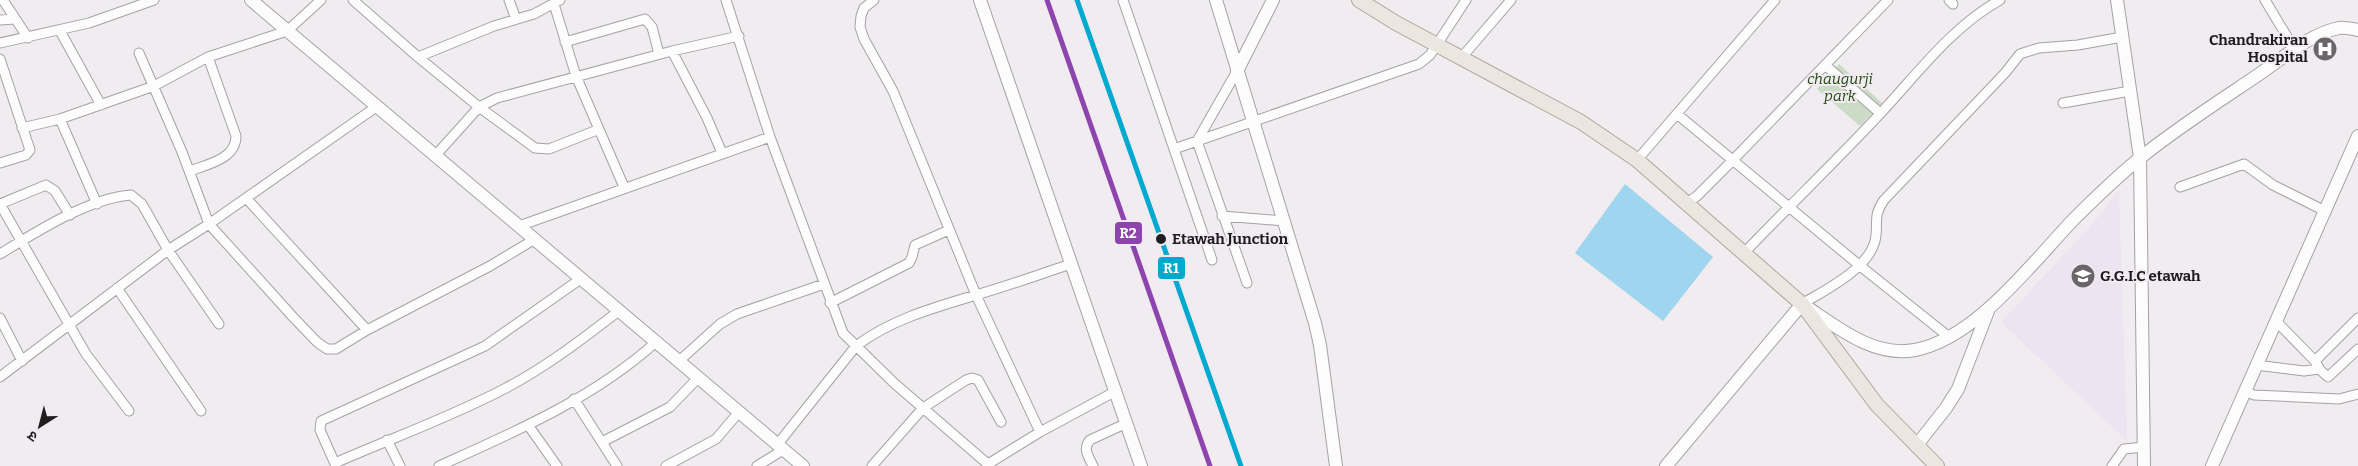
<svg xmlns="http://www.w3.org/2000/svg" width="2358" height="466" font-family="Bitter,'Noto Sans Devanagari',serif">
  <style>
    .education { fill: #ede4f1 }
    .green { fill: #ccdbc6 }
    .water { fill: #9fd5ee }
    .lines { fill: none; stroke-linecap: round; stroke-linejoin: round }
    .street-casing { stroke: #a4a2a4; stroke-width: 11 }
    .secondary-casing { stroke: #a4a2a4; stroke-width: 14 }
    .primary-casing { stroke: #aea69b; stroke-width: 16 }
    .street { stroke: #fdfcfd; stroke-width: 9 }
    .secondary { stroke: #fdfcfd; stroke-width: 12 }
    .primary { stroke: #ebe7e0; stroke-width: 14 }
    .rail-casing { stroke: #c2c1c1; stroke-width: 4.5 }
    .rail { stroke: #f1ebf1; stroke-width: 2.5; stroke-dasharray: 8; stroke-linecap: butt }
    .rail-1-casing { stroke: #f1ebf1; stroke-width: 9 }
    .rail-2-casing { stroke: #f1ebf1; stroke-width: 9 }
    .rail-1 { stroke: #00a9ce; stroke-width: 5 }
    .rail-2 { stroke: #8e44ad; stroke-width: 5 }
    .stop-dot { fill: #201d1f; stroke: #f1ebf1; stroke-width: 2 }
    .labels { text-anchor: middle; stroke-width: 4; stroke-linejoin: round; paint-order: stroke }
    .poi-label { font-size: 15px; font-weight: bold; fill: #201d1f; stroke: #f1ebf1; text-anchor: end }
    .park-label { font-size: 15px; font-style: italic; fill: #234a0f; stroke: #f1ebf1 }
    .stop-label { font-size: 15px; font-weight: bold; fill: #201d1f; stroke: #f1ebf1; text-anchor: start }
    .line-badge { stroke: #f1ebf1; stroke-width: 2 }
    .badge-label { font-size: 14px; text-anchor: middle; font-weight: bold; fill: #fff }
  </style>
  <rect width="100%" height="100%" fill="#f0ecf0"/>
  <path class="education" d="M2119,191L2127,441L2001,322L2088,229Z"/>
  <path class="green" d="M1839,64L1882,103L1860,126L1817,89Z"/>
  <path class="water" d="M1625,184L1713,257L1663,321L1575,253Z"/>
  <g class="lines">
    <defs>
      <path id="street" d="M3,0L28,38
        M353,0L418,57L479,107L535,148L549,149L597,130
        M509,0L516,19
        M726,0L770,137L843,333L894,383L990,466
        M874,0L864,8L861,16L860,27L864,39L893,91L976,295L1040,432
        M1123,0L1212,260
        M1949,0L1953,4
        M2265,0L2295,50
        M554,4L576,76L624,187
        M0,20L15,19
        M60,31L101,105
        M565,42L645,19L652,27L659,54
        M0,43L89,23L154,0
        M672,51L707,118L722,153
        M139,53L182,152L209,224L293,317L317,342L327,349H336L367,330L490,266L535,239
        M418,57L494,26L534,14L560,0
        M1462,57L1511,0
        M0,59L30,150L26,155L0,163
        M1825,65L1880,113
        M1237,71L1197,141L1247,283
        M2063,103L2130,91
        M1677,114L1859,265L1949,337
        M60,119L97,204
        M22,128L60,119L154,86L208,57L287,31L321,0
        M1174,149L1419,64L1430,55L1466,0
        M435,156L479,107L497,98L672,51L739,36
        M1637,160L1775,0
        M190,171C208,164 236,159 236,136L208,57
        M2180,187L2244,164L2273,185L2325,211
        M246,198L367,330
        M1687,203L1697,196L1732,161L1888,0
        M0,204L86,354L129,411
        M0,204L46,185L55,191L70,215
        M1222,216L1285,221
        M519,226L770,137
        M1744,253C1788,207 1834,163 1877,117C1915,77 1951,27 2000,0
        M0,254C36,232 89,198 131,195L142,204L168,250L219,324
        M117,288L201,411
        M830,303L909,263L912,257L915,245L949,230
        M1802,304C1825,290 1868,269 1875,241C1879,224 1872,217 1884,200L2005,73L2020,54L2039,48L2078,45L2122,37
        M0,318L22,361
        M2276,321L2315,361
        M679,361L720,324L737,314L824,284
        M2256,365L2304,371L2319,369L2328,377L2358,349
        M2320,370L2315,361L2358,318
        M0,377L168,250L209,224L376,107
        M2245,391L2254,395L2339,399L2358,394
        M574,399L617,466
        M528,425L557,466
        M387,440L400,466
        M602,442L670,407L698,378
        M777,445L856,346C892,319 933,308 976,295C1008,286 1040,274 1071,264
        M335,463C392,438 451,417 506,388C546,367 584,338 620,310
        M988,464L1040,432L1116,391
        M336,466L320,430L321,421L485,346L582,278
        M439,466C515,432 594,398 656,342
        M666,466L716,439L739,412
        M757,466L783,450
        M872,466L923,408L966,380L972,378L978,380L1001,422
        M1093,466C1089,457 1082,449 1090,440L1127,423
        M2112,466L2124,449L2144,447"/>
      <path id="secondary" d="M251,0L803,466
        M980,0L1141,466
        M1216,0L1315,323L1320,345L1336,466
        M2117,0L2140,158L2144,466
        M1237,71L1273,0
        M1916,446L1946,408L1958,389L1988,311
        M1666,466L1802,304C1835,325 1872,358 1915,350C1975,339 2032,263 2073,220C2094,199 2117,177 2140,158C2177,128 2218,102 2258,75C2282,59 2309,34 2339,28C2345,27 2352,29 2358,30
        M2212,466L2358,136"/>
      <path id="primary" d="M1359,0L1396,23L1581,122L1637,160L1802,304L1877,405L1937,466"/>
    </defs>
    <use href="#street" class="street-casing"/>
    <use href="#secondary" class="secondary-casing"/>
    <use href="#primary" class="primary-casing"/>
    <use href="#street" class="street"/>
    <use href="#secondary" class="secondary"/>
    <use href="#primary" class="primary"/>
    <defs>
      <path id="rail" d="M1047,0L1210,466
        M1077,0L1241,466"/>
    </defs>
    <use href="#rail" class="rail-casing"/>
    <use href="#rail" class="rail"/>
    <defs>
      <path id="rail-1" d="M1077,0L1241,466"/>
      <path id="rail-2" d="M1047,0L1210,466"/>
    </defs>
    <use href="#rail-1" class="rail-1-casing"/>
    <use href="#rail-2" class="rail-2-casing"/>
    <use href="#rail-1" class="rail-1"/>
    <use href="#rail-2" class="rail-2"/>
  </g>
  <defs>
    <symbol id="hospital-disc" viewBox="-11 -11 22 22"><circle r="9.5" fill="#696568" stroke="#f1ebf1"/><path d="M-5-5h3v3.5h4V-5h3V5h-3V1.5h-4V5h-3Z" fill="#fff"/></symbol>
    <symbol id="school-disc" viewBox="-11 -11 22 22"><circle r="9.5" fill="#696568" stroke="#f1ebf1"/><path d="M0-5L7-2L0 1L-7-2ZM-4 1L0 2.5L4 1V4Q0 6-4 4Z" fill="#fff"/></symbol>
  </defs>
  <g fill-rule="evenodd">
    <use href="#hospital-disc" x="2311" y="35" width="28" height="28"/>
    <use href="#school-disc" x="2069" y="262" width="28" height="28"/>
  </g>
  <circle class="stop-dot" cx="1161" cy="239" r="6"/>
  <g class="labels">
    <g class="poi-label">
      <text x="2308" y="45">Chandrakiran<tspan x="2308" dy="17">Hospital</tspan></text>
      <text x="2100" y="281" text-anchor="start">G.G.I.C etawah</text>
    </g>
    <g class="park-label">
      <text x="1840" y="84">chaugurji<tspan x="1840" dy="17">park</tspan></text>
    </g>
    <g class="stop-label">
      <text x="1172" y="244">Etawah Junction</text>
    </g>
  </g>
  <g class="line-badge">
    <rect x="1114" y="221" width="29" height="24" rx="5" fill="#8e44ad"/>
    <rect x="1157" y="256" width="29" height="24" rx="5" fill="#00a9ce"/>
  </g>
  <g class="badge-label">
    <text x="1128" y="238">R2</text>
    <text x="1171" y="273">R1</text>
  </g>
  <g transform="translate(40 426) rotate(216)" stroke="#f1ebf1" stroke-width="4" paint-order="stroke">
  <path d="M0-4L9 19L0 12L-9 19Z" fill="#201d1f"/>
  <text y="-8" font-size="14" font-weight="bold" text-anchor="middle" fill="#201d1f">उ</text>
  </g>
</svg>
